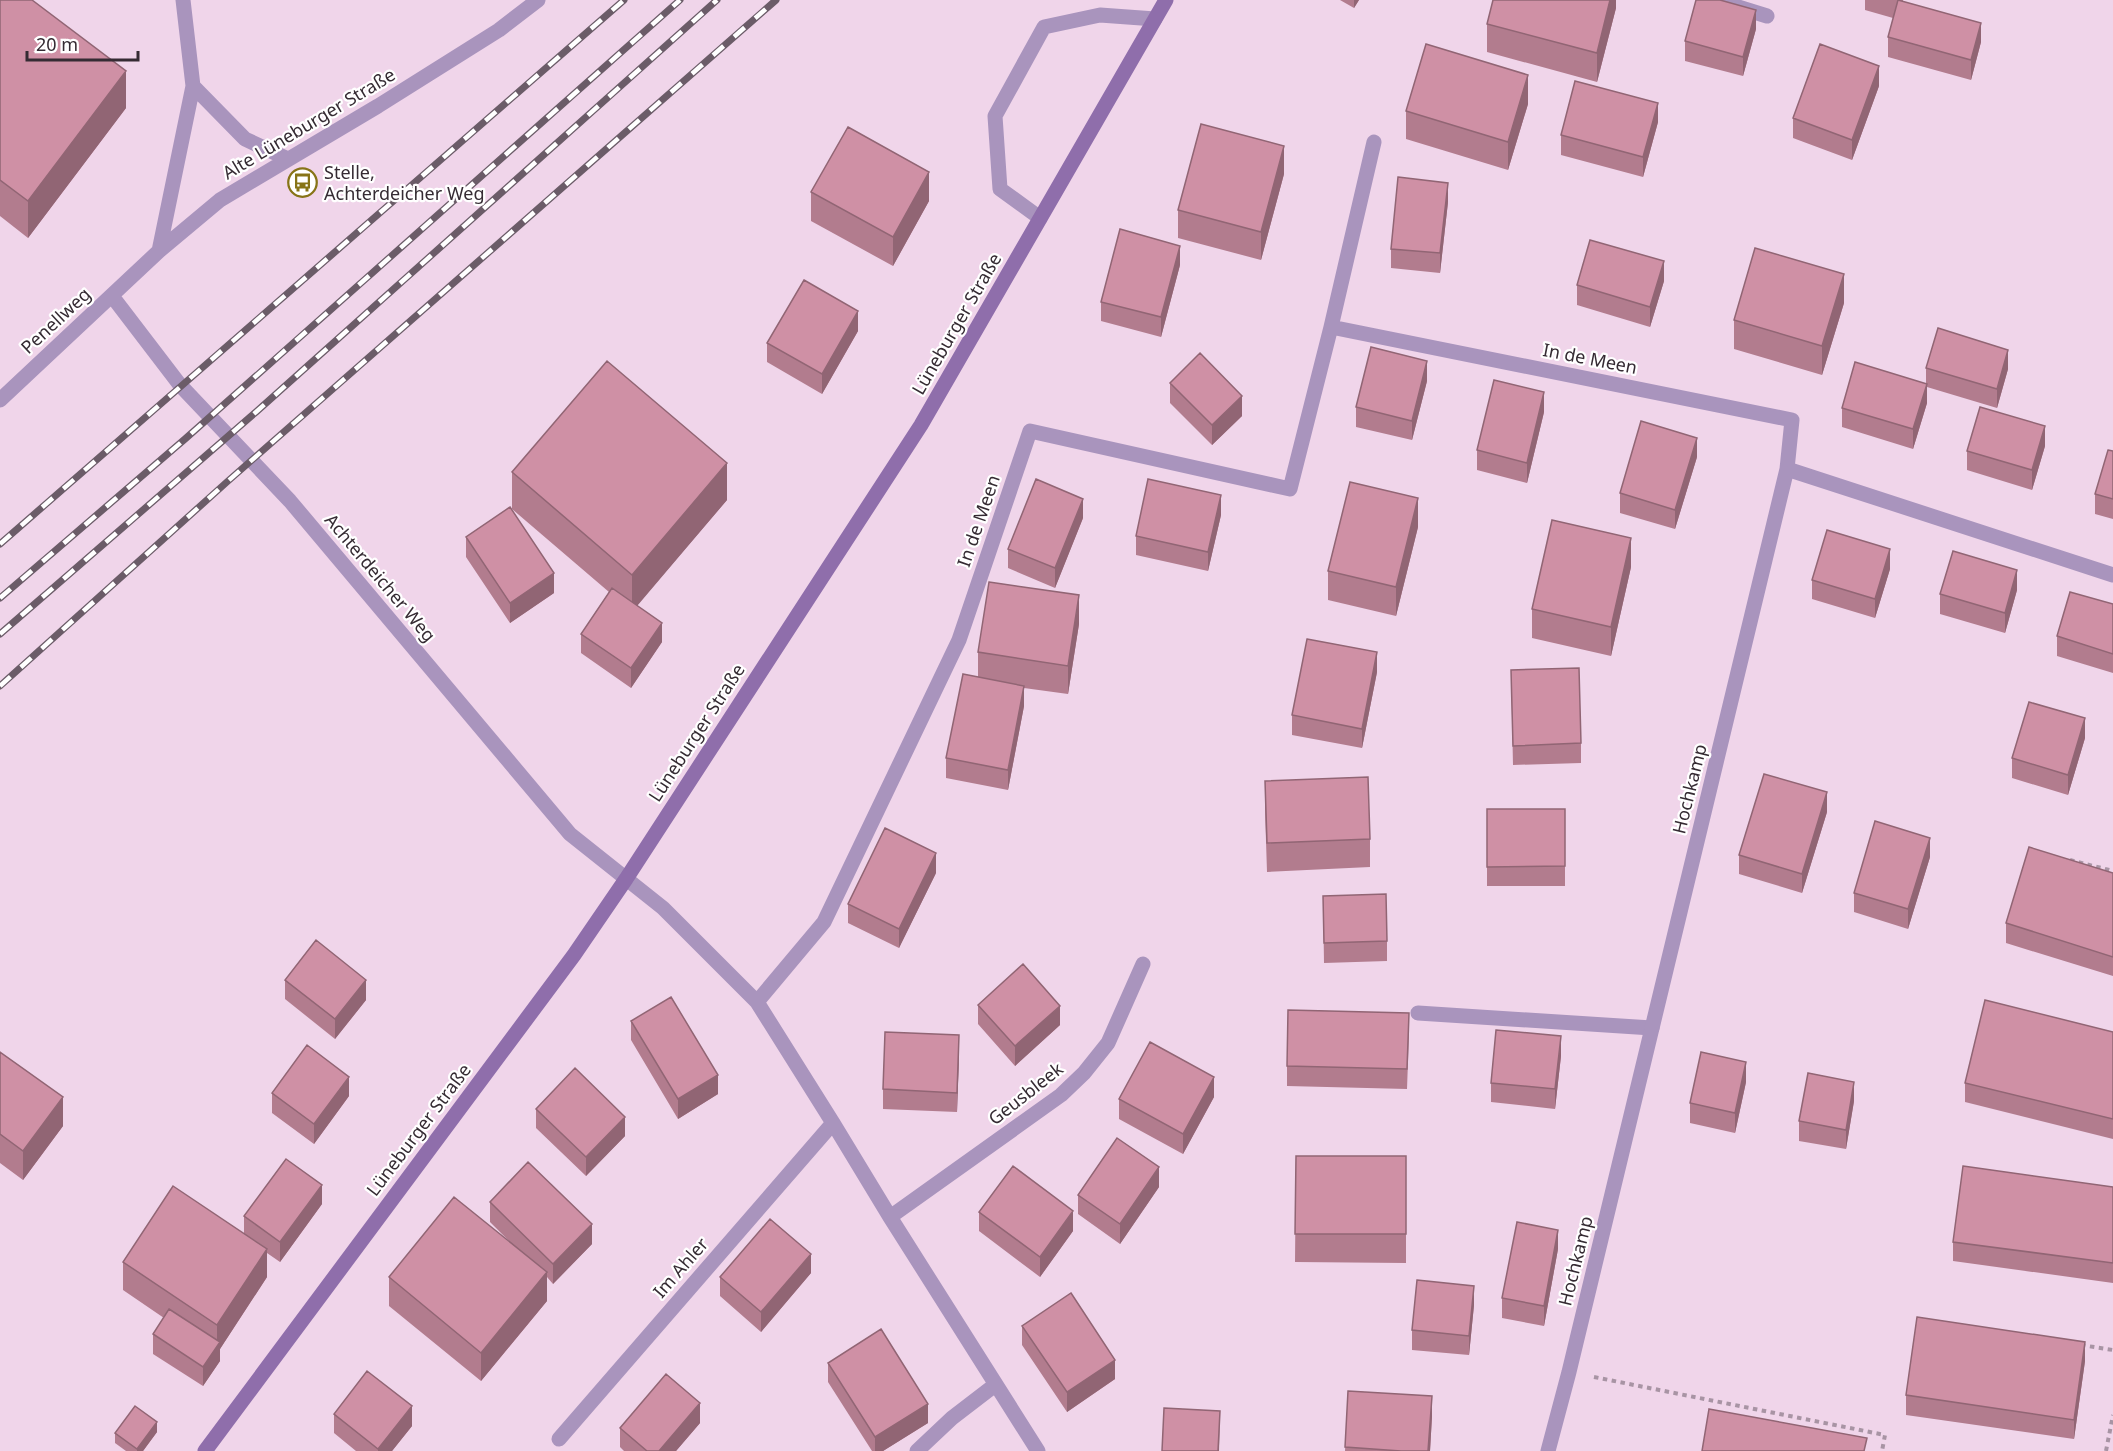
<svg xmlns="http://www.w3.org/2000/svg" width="2113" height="1451" font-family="'Noto Sans',sans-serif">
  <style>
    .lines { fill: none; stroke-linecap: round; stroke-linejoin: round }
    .path { stroke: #a894a4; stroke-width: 4; stroke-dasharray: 4.5 4.5; stroke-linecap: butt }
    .service { stroke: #a994bd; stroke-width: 15 }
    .minor { stroke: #a994bd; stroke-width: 15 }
    .secondary { stroke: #8f6eab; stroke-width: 15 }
    .rail-casing { stroke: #6b5c68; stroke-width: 7 }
    .rail { stroke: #fff; stroke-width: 4.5; stroke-dasharray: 14; stroke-linecap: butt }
    .wall { fill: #b27c8e }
    .shaded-wall { fill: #916574 }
    .building { fill: #cf90a5; stroke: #916574; stroke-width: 1.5 }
    .labels { text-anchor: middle; stroke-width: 4.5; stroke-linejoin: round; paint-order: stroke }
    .street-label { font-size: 18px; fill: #352b33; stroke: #fff }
    .poi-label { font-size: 18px; fill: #352b33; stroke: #fff; text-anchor: start }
  </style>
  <rect width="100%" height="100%" fill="#f0d5ea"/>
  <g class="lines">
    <path class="path" d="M2070,860L2113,871
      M2081,1345L2113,1350
      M1594,1377L1885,1435L1882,1451
      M2106,1451L2113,1415"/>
    <path class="service" d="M1040,218L1000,189L995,116L1044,27L1100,15L1155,19
      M1418,1013L1652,1028
      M917,1451L952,1418L995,1385"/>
    <path class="minor" d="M1716,0L1767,16
      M193,86L245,139L288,159
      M159,251L193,86L183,0
      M112,296L180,385L290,501L570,834L663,908L757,1002L833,1123L890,1217L1038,1451
      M1331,327L1792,420L1787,469
      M0,400L159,251L220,200L378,106L499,30L538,0
      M757,1002L824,922L959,640L1030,431L1290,489L1331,327L1374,142
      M890,1217L1061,1095L1084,1073L1108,1043L1143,964
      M559,1439L833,1123
      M1548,1451L1569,1372L1787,469L2113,575"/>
    <path class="secondary" d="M205,1451L574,955L626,879L921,425L1166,0"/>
    <defs>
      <path id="rail" d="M0,544L624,0
        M0,598L185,439L680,0
        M0,634L256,412L717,0
        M0,686L228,481L776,0"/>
    </defs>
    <use href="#rail" class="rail-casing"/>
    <use href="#rail" class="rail"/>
  </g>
  <path class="wall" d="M0,0L126,108L28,238L0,216Z
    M1340,0H1359L1354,8Z
    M1616,0V8L1597,82L1487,52V24Z
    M1865,0H1903V1L1981,42L1971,80L1888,57V37L1893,18L1865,10Z
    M1756,29L1743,76L1685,61V41Z
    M1879,86L1852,160L1793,138V118Z
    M1528,104L1508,170L1406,139V111Z
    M1658,122L1643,177L1561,155V135Z
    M1284,174L1261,260L1178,238V210Z
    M811,192L929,201L893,266L811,221Z
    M1448,202L1440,273L1391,268V249Z
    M1180,265L1161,337L1101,321V302Z
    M1664,281L1650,327L1577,305V285Z
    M1844,303L1822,375L1734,349V320Z
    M858,331L822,394L767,362V343Z
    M1926,368L2008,369L1997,408L1927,387V403L1913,449L1842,427V408L1926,384Z
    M1427,381L1412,440L1356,427V407Z
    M1170,383L1242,416L1212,445L1170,403Z
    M1544,412L1527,483L1477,470V450Z
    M2045,446L2032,490L1967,470V451Z
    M2113,451V519L2095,514V494Z
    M1697,457L1675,529L1620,513V493Z
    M512,472L727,500L637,605L662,642L631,688L581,653V634L609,592L512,509Z
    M1221,515L1208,571L1136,555V536Z
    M1083,518L1055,588L1008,568V549Z
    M1418,527L1396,616L1328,600V571Z
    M466,537L554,593L510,623L466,557Z
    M1631,567L1611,656L1532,638V609Z
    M1890,569L1875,618L1812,599V580Z
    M2017,590L2005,633L1940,614V594Z
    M2113,604V673L2057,656V636Z
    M1079,624L1068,694L1024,688V706L1008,790L946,778V758L978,677V652Z
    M1511,670L1581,743V763L1513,765Z
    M1377,672L1362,748L1292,735V715Z
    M2085,738L2068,795L2012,778V758Z
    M1265,781L1370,839V867L1267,872L1265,810Z
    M1487,809H1565V886H1487Z
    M1827,812L1802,893L1739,874V855Z
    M1930,857L1908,929L1854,912V893Z
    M936,873L899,948L848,923V904Z
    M2113,873V976L2006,943V923Z
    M1323,896L1387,941V961L1324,963Z
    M285,980L366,1000L335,1039L285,999Z
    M978,1005L1060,1025L1015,1066L978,1024Z
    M631,1021L718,1094L678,1119L631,1040Z
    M2113,1032V1139L1965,1102V1083Z
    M1409,1033L1407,1089L1287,1086V1066Z
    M0,1052L63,1126L23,1180L0,1163Z
    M959,1054L957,1112L883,1109V1089Z
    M1561,1056L1555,1109L1491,1102V1083Z
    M1746,1082L1735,1133L1690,1123V1103Z
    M272,1093L349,1096L314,1144L272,1113Z
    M1214,1097L1183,1154L1119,1119V1099Z
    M1854,1101L1846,1149L1799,1141V1121Z
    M536,1109L625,1136L586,1176L536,1128Z
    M1296,1156H1406V1263L1295,1262Z
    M1159,1187L1120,1244L1078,1214V1195Z
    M2113,1187V1283L1953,1261V1242Z
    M490,1202L592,1244L553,1284L547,1277V1301L481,1381L389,1306V1277L516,1248L490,1222Z
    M322,1204L280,1262L267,1253V1277L220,1349V1361L203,1386L153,1354V1334L164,1318L123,1290V1262L244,1233V1216Z
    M979,1212L1073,1231L1040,1277L979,1231Z
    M1558,1249L1544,1326L1502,1318V1298Z
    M811,1273L761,1332L720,1296V1277Z
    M1474,1305L1469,1355L1412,1350V1330Z
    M1022,1326L1115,1379L1067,1412L1022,1345Z
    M2085,1361L2074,1439L1906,1415V1395Z
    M828,1363L928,1423L883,1451H872L828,1382Z
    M1348,1391L1432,1416L1430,1451H1345Z
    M334,1414L412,1426L392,1451H356L334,1433Z
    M700,1423L676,1451H624L620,1447V1428Z
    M157,1432L143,1451H126L115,1443V1433Z"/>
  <path class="shaded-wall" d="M1354,0H1359L1354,8Z
    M1610,0H1616V8L1597,82V53Z
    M1756,10V29L1743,76V57Z
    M1981,23V42L1971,80V60Z
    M1879,66V86L1852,160V140Z
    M126,71V108L28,238V201Z
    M1528,75V104L1508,170V142Z
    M1658,103V122L1643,177V157Z
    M1284,146V174L1261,260V232Z
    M929,172V201L893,266V237Z
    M1448,183V202L1440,273V253Z
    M1180,246V265L1161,337V317Z
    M1664,261V281L1650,327V307Z
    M1844,274V303L1822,375V346Z
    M858,311V331L822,394V374Z
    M2008,350V369L1997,408V389Z
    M1427,361V381L1412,440V421Z
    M1927,384V403L1913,449V429Z
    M1544,392V412L1527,483V463Z
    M1242,396V416L1212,445V425Z
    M2045,426V446L2032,490V470Z
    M1697,438V457L1675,529V510Z
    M727,463V500L632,612V575Z
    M1221,495V515L1208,571V552Z
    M1418,498V527L1396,616V587Z
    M1083,499V518L1055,588V568Z
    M1631,538V567L1611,656V627Z
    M1890,549V569L1875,618V599Z
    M2017,570V590L2005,633V613Z
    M554,573V593L510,623V603Z
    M1079,595V624L1068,694V666Z
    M662,623V642L631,688V668Z
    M1377,652V672L1362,748V729Z
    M1024,686V706L1008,790V770Z
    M2085,718V738L2068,795V775Z
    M1827,792V812L1802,893V874Z
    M1930,838V857L1908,929V909Z
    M936,853V873L899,948V929Z
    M366,980V1000L335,1039V1019Z
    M1060,1006V1025L1015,1066V1046Z
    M959,1035V1054L957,1112V1093Z
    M1561,1036V1056L1555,1109V1089Z
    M1746,1062V1082L1735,1133V1113Z
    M718,1075V1094L678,1119V1099Z
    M349,1077V1096L314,1144V1124Z
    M1214,1077V1097L1183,1154V1134Z
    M1854,1082V1101L1846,1149V1130Z
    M63,1097V1126L23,1180V1151Z
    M625,1117V1136L586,1176V1157Z
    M1159,1167V1187L1120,1244V1224Z
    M322,1185V1204L280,1262V1242Z
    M1073,1211V1231L1040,1277V1257Z
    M592,1224V1244L553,1284V1264Z
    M1558,1230V1249L1544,1326V1306Z
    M267,1249V1277L220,1349V1361L203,1386V1367L217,1346V1325Z
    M811,1254V1273L761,1332V1312Z
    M547,1272V1301L481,1381V1353Z
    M1474,1286V1305L1469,1355V1336Z
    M2085,1342V1361L2074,1439V1420Z
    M1115,1360V1379L1067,1412V1392Z
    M1432,1396V1416L1430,1451H1428Z
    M700,1403V1423L676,1451H659Z
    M928,1404V1423L883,1451H875V1437Z
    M412,1406V1426L392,1451H378V1449Z
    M1220,1411L1219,1451H1218Z
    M157,1422V1432L143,1451H137V1449Z"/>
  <path class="building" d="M0,0H32L126,71L28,201L0,180Z
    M1493,0H1610L1597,53L1487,24Z
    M1696,0H1720L1756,10L1743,57L1685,41Z
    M1898,0L1981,23L1971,60L1888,37Z
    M1426,44L1528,75L1508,142L1406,111Z
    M1820,44L1879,66L1852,140L1793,118Z
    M1575,81L1658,103L1643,157L1561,135Z
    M1201,124L1284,146L1261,232L1178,210Z
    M848,127L929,172L893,237L811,192Z
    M1398,177L1448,183L1440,253L1391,249Z
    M1120,229L1180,246L1161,317L1101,302Z
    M1590,240L1664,261L1650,307L1577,285Z
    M1755,248L1844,274L1822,346L1734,320Z
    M804,280L858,311L822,374L767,343Z
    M1938,328L2008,350L1997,389L1926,368Z
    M1371,347L1427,361L1412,421L1356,407Z
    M1200,353L1242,396L1212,425L1170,383Z
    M607,361L727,463L632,575L512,472Z
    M1855,362L1927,384L1913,429L1842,408Z
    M1494,380L1544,392L1527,463L1477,450Z
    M1980,407L2045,426L2032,470L1967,451Z
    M1641,421L1697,438L1675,510L1620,493Z
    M2108,450L2113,451V499L2095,494Z
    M1036,479L1083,499L1055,568L1008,549Z
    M1148,479L1221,495L1208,552L1136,536Z
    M1350,482L1418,498L1396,587L1328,571Z
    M510,507L554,573L510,603L466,537Z
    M1552,520L1631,538L1611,627L1532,609Z
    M1827,530L1890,549L1875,599L1812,580Z
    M1953,551L2017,570L2005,613L1940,594Z
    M989,582L1079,595L1068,666L978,652Z
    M612,588L662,623L631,668L581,634Z
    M2070,592L2113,604V654L2057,636Z
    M1307,639L1377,652L1362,729L1292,715Z
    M1579,668L1581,743L1513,746L1511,670Z
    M963,674L1024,686L1008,770L946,758Z
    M2029,702L2085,718L2068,775L2012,758Z
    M1764,774L1827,792L1802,874L1739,855Z
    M1368,777L1370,839L1267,843L1265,781Z
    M1487,809H1565V866L1487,867Z
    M1875,821L1930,838L1908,909L1854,893Z
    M885,828L936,853L899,929L848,904Z
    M2029,847L2113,873V957L2006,923Z
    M1386,894L1387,941L1324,943L1323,896Z
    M316,940L366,980L335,1019L285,980Z
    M1023,964L1060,1006L1015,1046L978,1005Z
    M671,997L718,1075L678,1099L631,1021Z
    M1985,1000L2113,1032V1119L1965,1083Z
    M1288,1010L1409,1013L1407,1069L1287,1066Z
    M1496,1030L1561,1036L1555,1089L1491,1083Z
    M885,1032L959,1035L957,1093L883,1089Z
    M1150,1042L1214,1077L1183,1134L1119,1099Z
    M307,1045L349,1077L314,1124L272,1093Z
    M0,1052L63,1097L23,1151L0,1134Z
    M1701,1052L1746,1062L1735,1113L1690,1103Z
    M575,1068L625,1117L586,1157L536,1109Z
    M1808,1073L1854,1082L1846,1130L1799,1121Z
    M1117,1138L1159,1167L1120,1224L1078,1195Z
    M1296,1156H1406V1234H1295Z
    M286,1159L322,1185L280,1242L244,1216Z
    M528,1162L592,1224L553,1264L490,1202Z
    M1013,1166L1073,1211L1040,1257L979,1212Z
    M1963,1166L2113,1187V1263L1953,1242Z
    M173,1186L267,1249L217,1325L123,1262Z
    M454,1197L547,1272L481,1353L389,1277Z
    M770,1219L811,1254L761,1312L720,1277Z
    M1517,1222L1558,1230L1544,1306L1502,1298Z
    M1417,1280L1474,1286L1469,1336L1412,1330Z
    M1071,1293L1115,1360L1067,1392L1022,1326Z
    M169,1309L220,1342L203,1367L153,1334Z
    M1917,1317L2085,1342L2074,1420L1906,1395Z
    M881,1329L928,1404L875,1437L828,1363Z
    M367,1371L412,1406L378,1449L334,1414Z
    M666,1374L700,1403L659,1451H647L620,1428Z
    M1348,1391L1432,1396L1428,1451H1401L1345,1447Z
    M135,1406L157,1422L137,1449L115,1433Z
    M1164,1408L1220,1411L1218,1451H1162Z
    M1709,1409L1867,1438L1864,1451H1702Z"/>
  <defs>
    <symbol id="bus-ring" viewBox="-11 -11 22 22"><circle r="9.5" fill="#fff" stroke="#877417" stroke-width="1.5"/><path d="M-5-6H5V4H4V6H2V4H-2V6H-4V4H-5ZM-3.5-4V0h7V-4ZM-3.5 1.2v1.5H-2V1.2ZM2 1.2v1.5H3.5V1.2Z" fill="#877417"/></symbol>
  </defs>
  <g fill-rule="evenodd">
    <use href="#bus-ring" x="286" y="166" width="33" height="33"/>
  </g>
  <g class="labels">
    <g class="street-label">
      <text transform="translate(309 124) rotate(-31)" y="6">Alte Lüneburger Straße</text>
      <text transform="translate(56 321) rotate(-43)" y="6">Penellweg</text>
      <text transform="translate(957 324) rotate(-60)" y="6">Lüneburger Straße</text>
      <text transform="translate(1590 359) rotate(11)" y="6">In de Meen</text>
      <text transform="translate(979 521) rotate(-71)" y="6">In de Meen</text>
      <text transform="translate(380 578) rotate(50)" y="6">Achterdeicher Weg</text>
      <text transform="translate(697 733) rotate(-57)" y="6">Lüneburger Straße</text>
      <text transform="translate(1690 789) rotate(-76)" y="6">Hochkamp</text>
      <text transform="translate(1026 1094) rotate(-38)" y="6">Geusbleek</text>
      <text transform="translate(419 1130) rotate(-53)" y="6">Lüneburger Straße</text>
      <text transform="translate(1576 1261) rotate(-76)" y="6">Hochkamp</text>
      <text transform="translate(681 1268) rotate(-49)" y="6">Im Ahler</text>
    </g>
    <g class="poi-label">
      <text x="324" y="179">Stelle,<tspan x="324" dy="21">Achterdeicher Weg</tspan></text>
    </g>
  </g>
  <path d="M27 51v9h111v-9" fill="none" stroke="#352b33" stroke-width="3"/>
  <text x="36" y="51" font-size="18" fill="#352b33" stroke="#ffffff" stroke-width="4.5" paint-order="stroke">20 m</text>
</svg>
